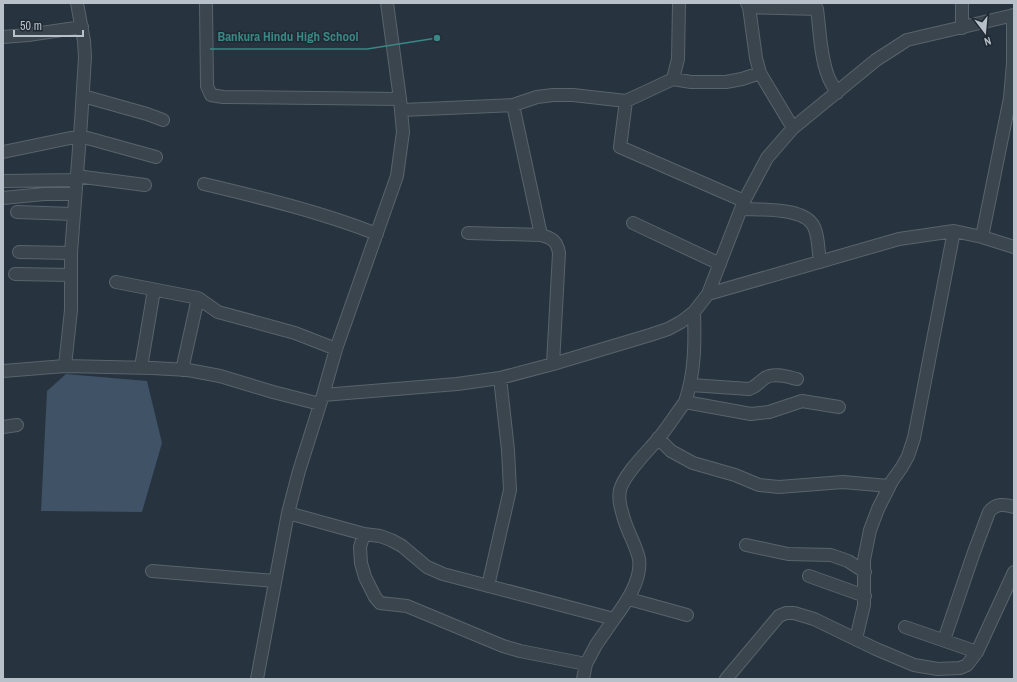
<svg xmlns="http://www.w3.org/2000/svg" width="1017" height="682" font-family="'Archivo Narrow',sans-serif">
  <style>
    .water { fill: #3f5266 }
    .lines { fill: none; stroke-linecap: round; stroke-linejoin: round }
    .minor-casing { stroke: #59636c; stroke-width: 14 }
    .minor { stroke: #3b454e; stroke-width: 12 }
    .leader { fill: none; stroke: #398885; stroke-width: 1.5 }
    .callout-dot { fill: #398885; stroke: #202a34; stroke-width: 1.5 }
    .callout-label { font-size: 13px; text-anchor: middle; font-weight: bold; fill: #398885; stroke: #202a34; stroke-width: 3; stroke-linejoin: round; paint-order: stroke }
  </style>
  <rect width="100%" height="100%" fill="#27333e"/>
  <path class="water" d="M66,374L147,381L162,443L142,512L41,511L47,391Z"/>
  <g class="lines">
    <defs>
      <path id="minor" d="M747,3L749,7L756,58L760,73L793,128
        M206,5L207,86L211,95L223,97L400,99
        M749,7L817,9C820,31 820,55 828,76C830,82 834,87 837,93
        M962,28V3
        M3,37L28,35L82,27
        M673,79L678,59L679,3
        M83,96L147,114L163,120
        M626,101L620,147L744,201
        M513,105L541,235
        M402,110L513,105L537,97L553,95H573L626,101L673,79L691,82H726L742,79L760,73
        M3,152L80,136L156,157
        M76,176L145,185
        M3,181L76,180
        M204,184C263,198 321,212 377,234
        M3,198L44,194H75
        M741,209C761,210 805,207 814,227C819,237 818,251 820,262
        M17,212L73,214
        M633,223L720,264
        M468,233L541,235C552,238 557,241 559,253L553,364
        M982,237L1010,98L1013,63V15
        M19,252L71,253
        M15,274L71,275
        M116,282L198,298L218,312L295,333L336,349
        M708,294L899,239L954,231L982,237L1014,247
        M694,312C695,343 695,373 685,402L751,414L769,412L802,401L839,407
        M65,366L71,310V253L81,122L85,57L84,41L77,3
        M141,367L154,290
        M182,370L198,298
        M3,371L65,366L152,368L188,370L220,376L273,392L320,404
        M691,385L749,389C756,387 759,382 765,378C774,372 788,377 797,379
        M323,395L457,384L500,378L553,364L650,335L668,329L681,322L694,312L708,294L744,201L767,158L793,128L876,60L907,40L1014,15
        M3,427L17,425
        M658,438L671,451L693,463L735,475L759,485L779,487L843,482L889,486
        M288,513L364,534L380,536L391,540L402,546L427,567L443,574L614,619C626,603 642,580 639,559C636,545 628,533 624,519C621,509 618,500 620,490C624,474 648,451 658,439C668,427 676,414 685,402
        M364,534L360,547L361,563L365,577L375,597L380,603L407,606L503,646L520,651L586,664L596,645L614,619
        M746,545L788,554L831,555L848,561L865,572
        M152,571L275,581
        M809,576L865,596
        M488,586L510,490L508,450L500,378
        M629,599L687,615
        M905,627L977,652
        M856,639L864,605V560L870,530L878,509L892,481L902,467L908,456L914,438L954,231
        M944,640L974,552L989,512C996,503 1004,504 1014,507
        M257,679L288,513L299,471L323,395L336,349L397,176L403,132L400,99L387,3
        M583,679L586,664
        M726,679L779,616L786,613H794L814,619L876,649L914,665L938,669L960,668L967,665L977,652L1014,572"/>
    </defs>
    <use href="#minor" class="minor-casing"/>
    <use href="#minor" class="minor"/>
  </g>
  <path class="leader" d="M437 38L367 49H210"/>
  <circle class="callout-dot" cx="437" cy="38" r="4"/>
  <g class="callout-label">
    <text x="288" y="41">Bankura Hindu High School</text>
  </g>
  <rect width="1017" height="682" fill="none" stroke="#b8c0c9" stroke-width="8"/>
  <g transform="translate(985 32) rotate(164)" stroke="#202a34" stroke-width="3" paint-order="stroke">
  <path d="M0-3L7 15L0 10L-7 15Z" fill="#b8c0c9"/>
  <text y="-6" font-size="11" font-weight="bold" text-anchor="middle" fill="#b8c0c9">N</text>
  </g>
  <path d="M14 30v6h69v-6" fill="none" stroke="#b8c0c9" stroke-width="2"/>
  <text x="20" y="30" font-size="12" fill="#b8c0c9" stroke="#202a34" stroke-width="3" paint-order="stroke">50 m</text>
</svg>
